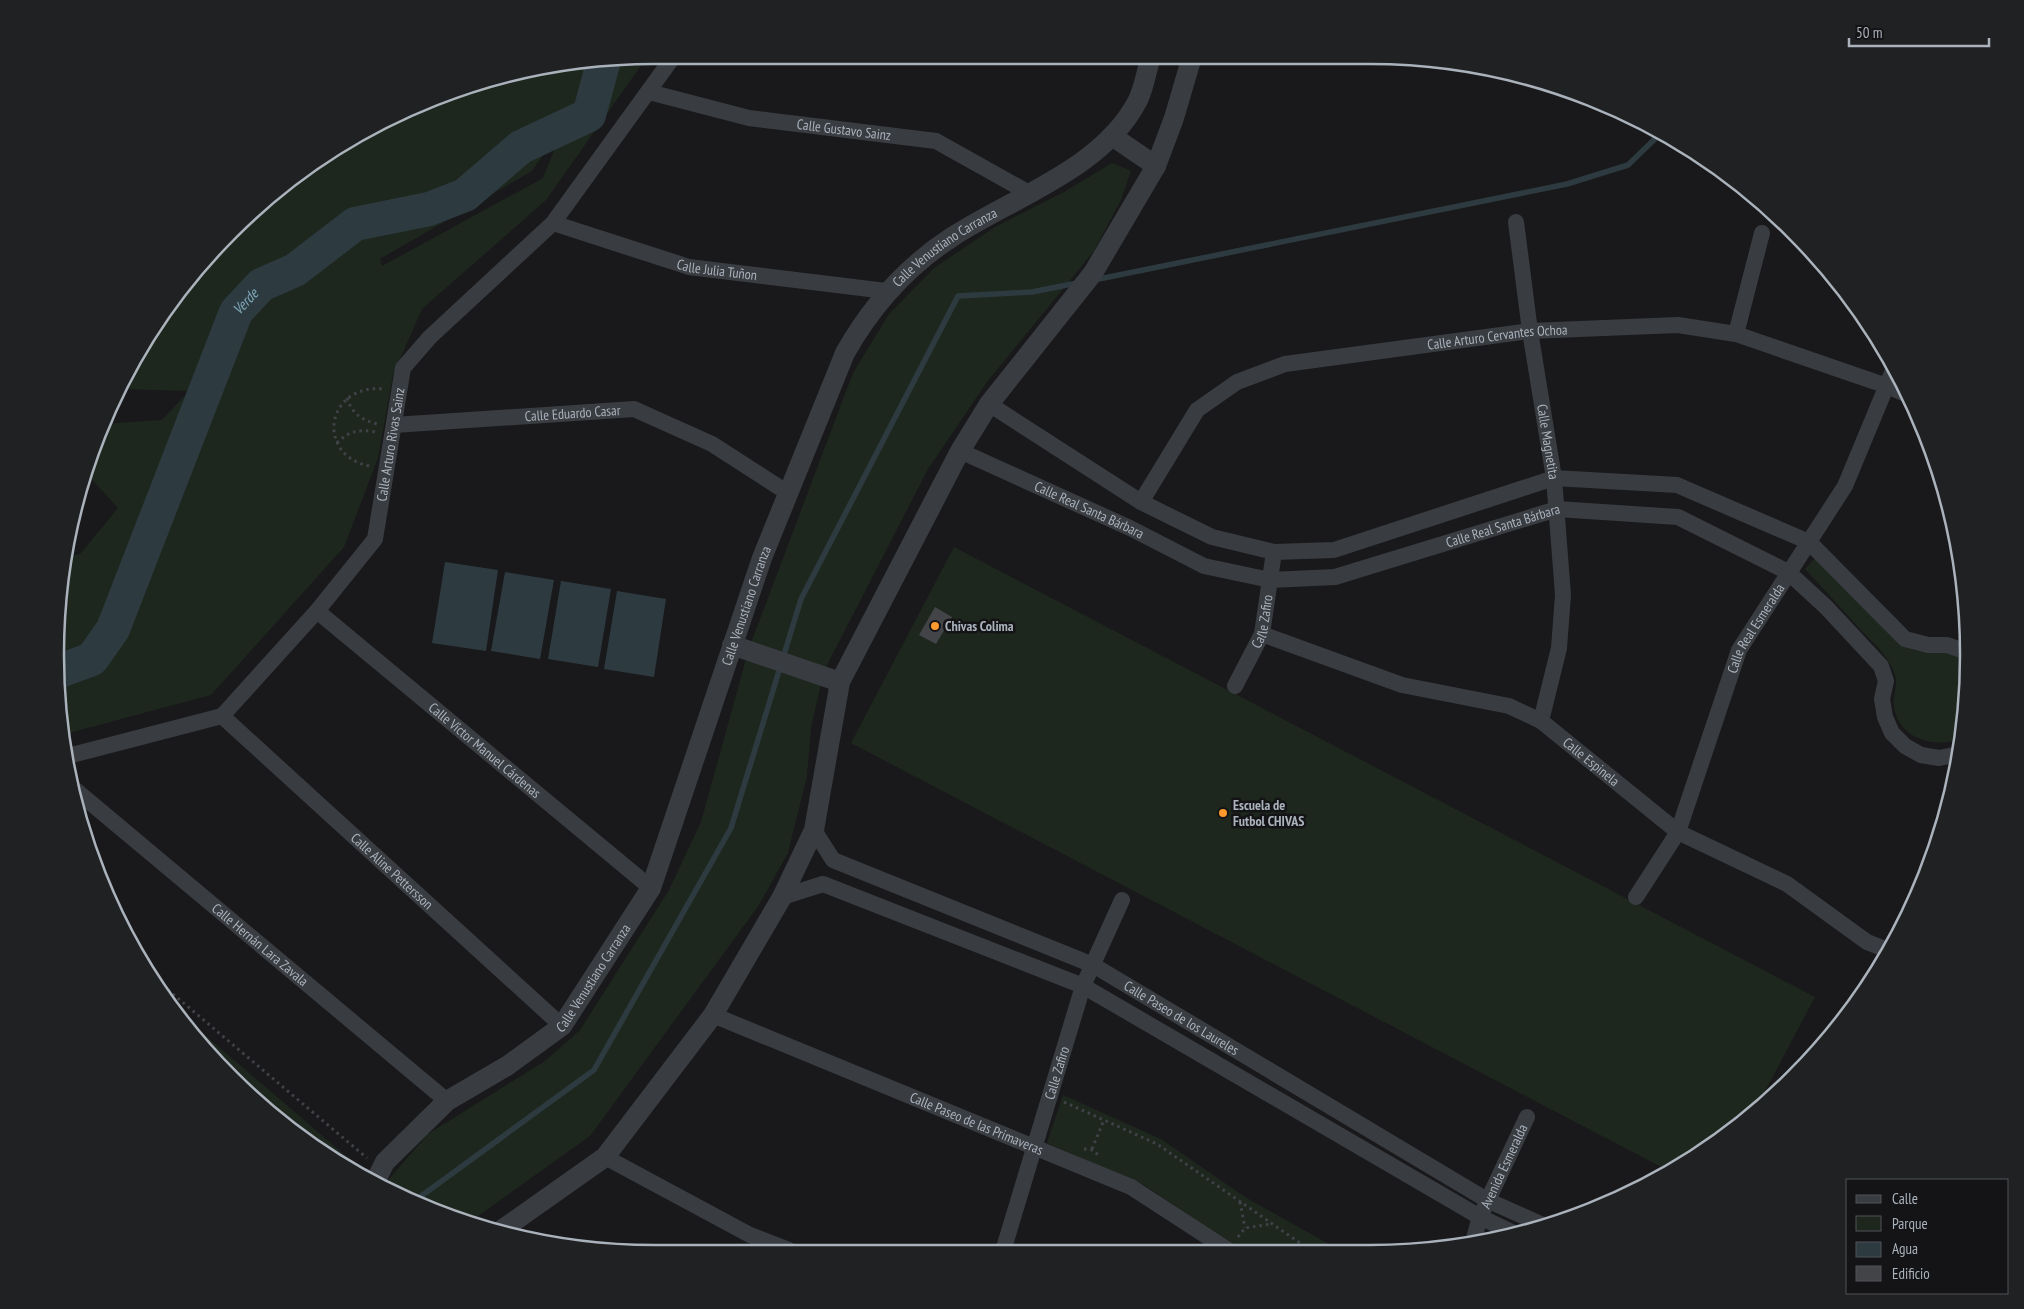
<svg xmlns="http://www.w3.org/2000/svg" width="2024" height="1309" font-family="'PT Sans Narrow',sans-serif">
  <style>
    .green { fill: #1e271e }
    .water { fill: #2d3b41 }
    .lines { fill: none; stroke-linecap: round; stroke-linejoin: round }
    .stream { stroke: #2d3b41; stroke-width: 5.5 }
    .river { stroke: #2d3b41; stroke-width: 34 }
    .building { fill: #434448 }
    .path { stroke: #3f4348; stroke-width: 3; stroke-dasharray: 2.5 4; stroke-linecap: butt }
    .minor { stroke: #393c41; stroke-width: 16 }
    .tertiary { stroke: #393c41; stroke-width: 20 }
    .poi-dot { fill: #ff992d; stroke: #141416; stroke-width: 2 }
    .labels { text-anchor: middle; stroke-width: 5; stroke-linejoin: round; paint-order: stroke }
    .street-label { font-size: 14px; fill: #aab2bc; stroke: #141416 }
    .poi-label { font-size: 14px; font-weight: bold; fill: #aab2bc; stroke: #141416; text-anchor: start }
    .water-label { font-size: 15px; font-style: italic; fill: #7fa7b9; stroke: #141416 }
    .rim { fill: none; stroke: #aab2bc; stroke-width: 2.5 }
  </style>
  <rect width="100%" height="100%" fill="#19191b"/>
  <path class="green" d="M576,60H591L577,106L532,171L380,259L382,266L543,178L557,143L594,120L612,60H645L546,200L422,309L393,375L378,458L344,547L211,695L65,734L55,654L65,557L80,554L118,508L84,471L104,424L162,420L189,391L120,389L135,355L179,289L259,204L321,156L462,87Z
    M1112,163L1131,171L1121,200L1094,251L987,382L928,469L824,671L811,727L807,776L788,853L759,905L590,1136L471,1221L425,1208L383,1186L428,1134L545,1061L580,1030L669,890L701,822L749,648L853,373L889,314L934,268L995,227L1064,192Z
    M954,547L1815,997L1754,1112L1735,1130L1669,1171L851,743Z
    M1816,557L1899,645L1917,651L1946,652L1966,661L1963,738C1936,749 1899,740 1894,707C1892,697 1897,689 1896,680C1896,674 1889,661 1885,656C1878,646 1867,637 1859,628C1841,608 1823,588 1805,569Z
    M178,1012L354,1163L351,1169L322,1153L259,1105Z
    M1063,1095L1161,1139L1245,1197L1343,1252H1242L1146,1186L1047,1143Z"/>
  <path class="water" d="M445,562L498,570L486,651L432,643Z
    M505,572L554,580L540,659L491,651Z
    M561,581L611,589L598,667L548,659Z
    M617,591L666,599L654,677L604,669Z"/>
  <g class="lines">
    <path class="stream" d="M1094,280L1567,184L1628,165L1660,134
      M413,1202L594,1070L731,828L801,599L958,296L1032,292L1077,283"/>
    <path class="river" id="s1" d="M57,672L92,659L113,629L236,312L261,285L295,270L355,224L429,209L465,195L521,147L589,115L604,60"/>
  </g>
  <path class="building" d="M935,607L952,617L936,644L919,635Z"/>
  <g class="lines">
    <path class="path" d="M347,398C352,414 362,420 377,424
      M337,443C348,431 360,429 375,432
      M369,466C314,454 327,383 384,389
      M148,973L367,1158
      M1064,1102L1157,1144L1313,1252
      M1084,1149L1093,1150L1098,1155
      M1092,1149L1104,1120
      M1240,1202L1245,1228
      M1238,1237L1245,1228L1271,1224"/>
    <g class="minor">
      <path id="s2" d="M649,92L749,118L936,141L1029,193"/>
      <path id="s3" d="M1516,222L1530,331L1554,478L1563,595L1559,648L1541,721"/>
      <path id="s4" d="M553,223L689,267L886,291"/>
      <path d="M1736,334L1762,233"/>
      <path d="M989,404L1141,502L1212,537L1274,552L1334,550L1554,478L1677,485L1809,542L1905,639L1928,645H1947L1967,652"/>
      <path id="s5" d="M394,425L634,409L712,444L788,493"/>
      <path id="s6" d="M960,451L1130,528L1204,566L1270,580L1335,577L1557,509L1678,517L1788,572L1826,607L1881,666L1886,681L1882,699L1885,717L1892,733L1905,746L1921,755L1939,758L1959,754"/>
      <path id="s7" d="M1141,502L1197,410L1237,382L1285,364L1530,331L1678,325L1736,334L1887,386L1910,396"/>
      <path id="s8" d="M317,611L651,888"/>
      <path id="s9" d="M1262,634L1402,685L1509,706L1541,721L1678,832L1787,884L1867,942L1890,951"/>
      <path id="s10" d="M1235,686L1262,634L1274,552"/>
      <path id="s11" d="M222,716L562,1026"/>
      <path id="s12" d="M68,756L222,716L317,611L375,539L403,368L430,337L553,223L671,60"/>
      <path id="s13" d="M73,788L447,1101"/>
      <path id="s14" d="M814,830L833,860L1093,965L1487,1200L1545,1226"/>
      <path d="M782,897L823,884L1083,986L1480,1217L1518,1235"/>
      <path id="s15" d="M1636,897L1678,832L1739,650L1845,486L1894,368"/>
      <path id="s16" d="M713,1015L1131,1187L1231,1252"/>
      <path d="M605,1157L750,1235L789,1250"/>
      <path id="s17" d="M1473,1242L1480,1217L1527,1117"/>
      <path id="s18" d="M1003,1251L1083,986L1122,900"/>
    </g>
    <g class="tertiary">
      <path d="M1112,136L1156,166"/>
      <path d="M732,645L840,682"/>
      <path id="s19" d="M375,1182L385,1162L447,1101L507,1066L562,1026L651,888L762,558L845,353C872,305 906,267 952,237C1013,197 1103,169 1138,100C1144,88 1146,73 1150,60"/>
      <path d="M503,1229L605,1157L713,1015L782,897L814,830L840,682L960,451L989,404L1093,273L1156,166L1174,118L1191,60"/>
    </g>
  </g>
  <g class="poi-dot">
    <circle cx="935" cy="626" r="5"/>
    <circle cx="1223" cy="813" r="5"/>
  </g>
  <g class="labels">
    <g class="street-label">
      <text dy="5" stroke="none"><textPath href="#s2" startOffset="199">Calle Gustavo Sainz</textPath></text>
      <text dy="5" stroke="none"><textPath href="#s19" startOffset="1128">Calle Venustiano Carranza</textPath></text>
      <text dy="5" stroke="none"><textPath href="#s4" startOffset="171">Calle Julia Tuñon</textPath></text>
      <text dy="5" stroke="none"><textPath href="#s7" startOffset="422">Calle Arturo Cervantes Ochoa</textPath></text>
      <text dy="5" stroke="none"><textPath href="#s5" startOffset="179">Calle Eduardo Casar</textPath></text>
      <text dy="5" stroke="none"><textPath href="#s3" startOffset="222">Calle Magnetita</textPath></text>
      <text dy="5" stroke="none"><textPath href="#s12" startOffset="489">Calle Arturo Rivas Sainz</textPath></text>
      <text dy="5" stroke="none"><textPath href="#s6" startOffset="142">Calle Real Santa Bárbara</textPath></text>
      <text dy="5" stroke="none"><textPath href="#s6" startOffset="578">Calle Real Santa Bárbara</textPath></text>
      <text dy="5" stroke="none"><textPath href="#s19" startOffset="709">Calle Venustiano Carranza</textPath></text>
      <text dy="5" stroke="none"><textPath href="#s10" startOffset="71">Calle Zafiro</textPath></text>
      <text dy="5" stroke="none"><textPath href="#s15" startOffset="296">Calle Real Esmeralda</textPath></text>
      <text dy="5" stroke="none"><textPath href="#s8" startOffset="218">Calle Víctor Manuel Cárdenas</textPath></text>
      <text dy="5" stroke="none"><textPath href="#s9" startOffset="358">Calle Espinela</textPath></text>
      <text dy="5" stroke="none"><textPath href="#s11" startOffset="230">Calle Aline Pettersson</textPath></text>
      <text dy="5" stroke="none"><textPath href="#s13" startOffset="244">Calle Hernán Lara Zavala</textPath></text>
      <text dy="5" stroke="none"><textPath href="#s19" startOffset="304">Calle Venustiano Carranza</textPath></text>
      <text dy="5" stroke="none"><textPath href="#s14" startOffset="419">Calle Paseo de los Laureles</textPath></text>
      <text dy="5" stroke="none"><textPath href="#s18" startOffset="186">Calle Zafiro</textPath></text>
      <text dy="5" stroke="none"><textPath href="#s16" startOffset="285">Calle Paseo de las Primaveras</textPath></text>
      <text dy="5" stroke="none"><textPath href="#s17" startOffset="82">Avenida Esmeralda</textPath></text>
    </g>
    <g class="poi-label">
      <text x="945" y="631">Chivas Colima</text>
      <text x="1233" y="810">Escuela de<tspan x="1233" dy="16">Futbol CHIVAS</tspan></text>
    </g>
    <g class="water-label">
      <text dy="5" stroke="none"><textPath href="#s1" startOffset="428">Verde</textPath></text>
    </g>
  </g>
  <path d="M0 0H2024V1309H0ZM654 64H1370A590 590 0 0 1 1960 654V655A590 590 0 0 1 1370 1245H654A590 590 0 0 1 64 655V654A590 590 0 0 1 654 64Z" fill="#202123" fill-rule="evenodd"/>
  <path class="rim" d="M654 64H1370A590 590 0 0 1 1960 654V655A590 590 0 0 1 1370 1245H654A590 590 0 0 1 64 655V654A590 590 0 0 1 654 64Z"/>
  <rect x="1846" y="1179" width="162" height="115" fill="#141416" stroke="#505358"/>
  <rect x="1856" y="1195" width="25" height="8" fill="#393c41" stroke="#505358"/>
  <text x="1892" y="1204" font-size="15" fill="#aab2bc">Calle</text>
  <rect x="1856" y="1216" width="25" height="15" fill="#1e271e" stroke="#505358"/>
  <text x="1892" y="1229" font-size="15" fill="#aab2bc">Parque</text>
  <rect x="1856" y="1242" width="25" height="15" fill="#2d3b41" stroke="#505358"/>
  <text x="1892" y="1254" font-size="15" fill="#aab2bc">Agua</text>
  <rect x="1856" y="1266" width="25" height="15" fill="#434448" stroke="#505358"/>
  <text x="1892" y="1279" font-size="15" fill="#aab2bc">Edificio</text>
  <path d="M1849 38v8h140v-8" fill="none" stroke="#aab2bc" stroke-width="2.5"/>
  <text x="1856" y="38" font-size="15" fill="#aab2bc" stroke="#141416" stroke-width="4" paint-order="stroke">50 m</text>
</svg>
